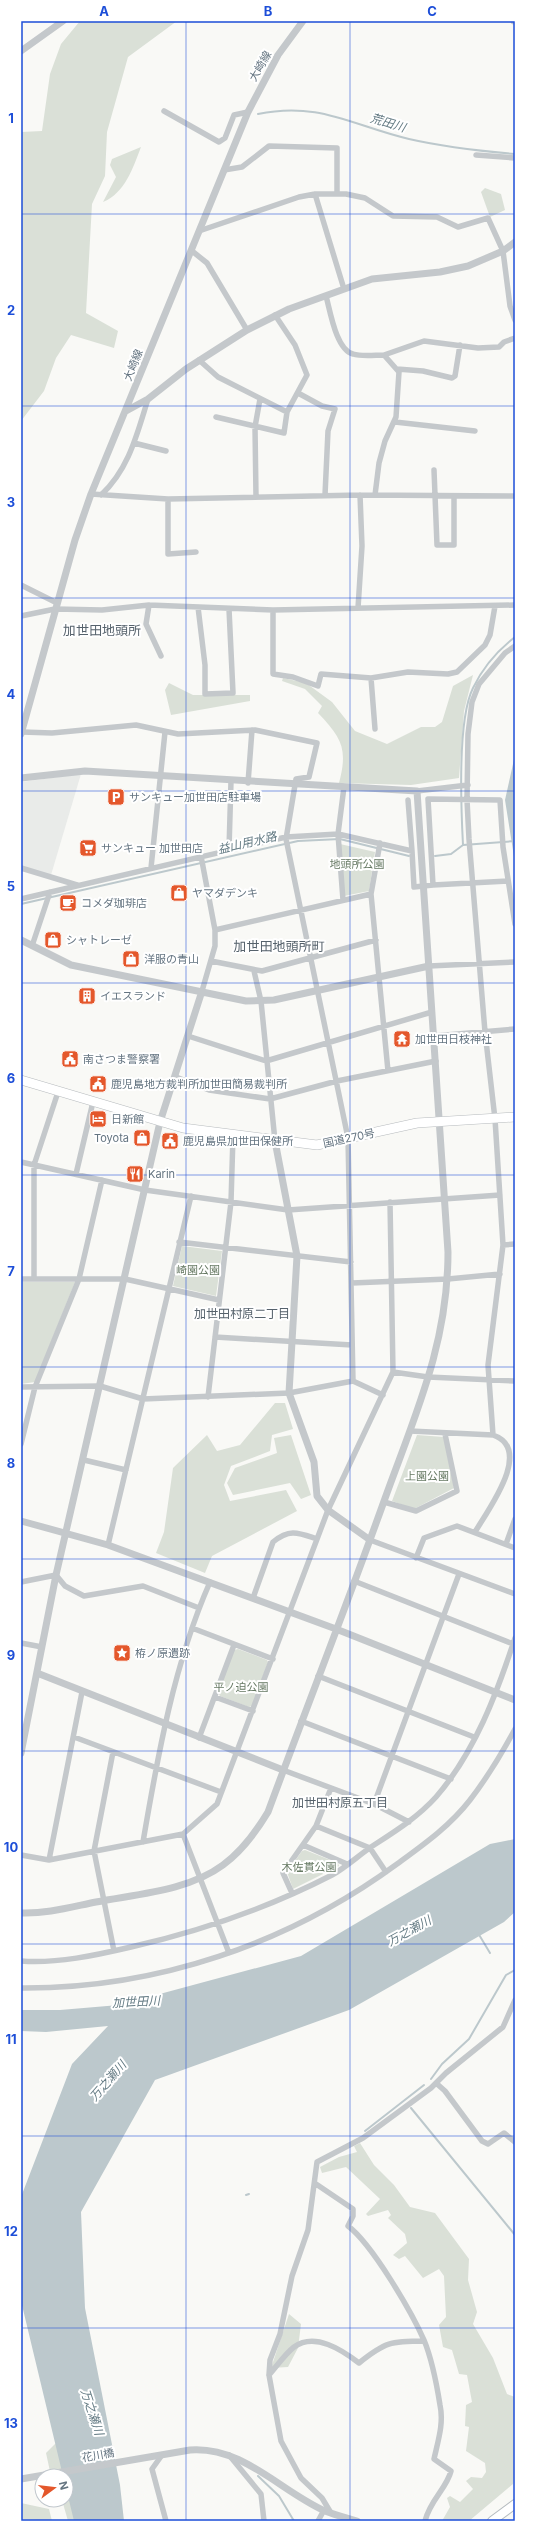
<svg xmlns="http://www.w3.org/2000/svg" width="536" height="2542" font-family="Inter,'Noto Sans JP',sans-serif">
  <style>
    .built { fill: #e9ebe9 }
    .green { fill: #dae0d7 }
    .water { fill: #bcc8cc }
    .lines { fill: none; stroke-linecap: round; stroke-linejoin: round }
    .stream { stroke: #bcc8cc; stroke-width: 2 }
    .secondary-casing { stroke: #b6bcc0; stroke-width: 10 }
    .trunk-casing { stroke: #b7bbbe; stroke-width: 10 }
    .minor { stroke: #c4c8cb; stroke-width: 5.5 }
    .tertiary { stroke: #c4c8cb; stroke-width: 7 }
    .secondary { stroke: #fff; stroke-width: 8 }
    .trunk { stroke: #fff; stroke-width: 9 }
    .grid { fill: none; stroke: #1d4ed8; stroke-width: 1; stroke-opacity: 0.55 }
    .labels { text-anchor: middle; stroke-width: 4; stroke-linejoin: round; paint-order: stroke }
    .street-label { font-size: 11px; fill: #647481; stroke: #fff }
    .poi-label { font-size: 11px; fill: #647481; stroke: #fff; text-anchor: start }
    .park-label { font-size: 11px; fill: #667963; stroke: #fff }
    .water-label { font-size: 12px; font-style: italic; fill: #637a83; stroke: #fff }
    .neighbourhood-label { font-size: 12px; fill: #56626c; stroke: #fff }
    .quarter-label { font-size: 13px; fill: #56626c; stroke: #fff }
    .neatline { fill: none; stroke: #1d4ed8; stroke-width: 1.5 }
    .grid-label { font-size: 13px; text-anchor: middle; font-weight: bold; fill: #1d4ed8 }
  </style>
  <rect width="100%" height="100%" fill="#f9f9f6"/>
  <path class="built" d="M81,774L51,875L21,866V782Z"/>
  <path class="green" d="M80,21H177L128,57L107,132L105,176L92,204L86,313L118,331L114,348L71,335L56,358L44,391L21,421V132L42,131L50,74L61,44Z
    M141,147C133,168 125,193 103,202L116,177L110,165L112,159Z
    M485,188L501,194L505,210L490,217L481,192Z
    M473,675L464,711L459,778L411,785L339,783C348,749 342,738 318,713L322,706L305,689L282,681L283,678L306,683L332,702L355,731L387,744L421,727H435L442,722L453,686Z
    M169,683L193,695H250V701L171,715L165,690Z
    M340,844L375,852L369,891L344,896Z
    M182,1246L222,1251L216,1296L173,1286Z
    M21,1282H75L35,1382L21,1384Z
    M275,1403H285L293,1429L272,1435L270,1451L231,1466L224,1485L230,1501L286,1490L297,1511L212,1556L205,1573L156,1553L164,1532L173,1468L207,1435L217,1451L240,1445Z
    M291,1435L311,1495L301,1499L290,1483L233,1495L227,1483L235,1468L277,1453L274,1438Z
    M417,1435L444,1437L454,1488L414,1509L392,1501Z
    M238,1649L267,1660L268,1662L252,1706L249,1707L220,1696L218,1692L234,1650Z
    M305,1850L338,1863L339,1866L293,1889L287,1872L302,1851Z
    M360,2143L374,2165L394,2185L410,2207L435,2213L469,2259L468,2280L477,2312L473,2324L493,2358L507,2394L515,2397V2471L513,2484L469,2521H442L450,2507L447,2498L450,2496L460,2502L473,2489L466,2481L471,2477L482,2478L486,2472L485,2463L466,2451L469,2427L465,2426L466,2405L472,2402L467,2375L459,2374L452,2350L443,2347L439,2325L446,2317L444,2276L439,2269L423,2278L405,2256L399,2259L393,2255L407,2243L405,2234L388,2218L391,2215L388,2210L368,2216L366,2214L380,2199L346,2167L322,2173L320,2167L339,2157L357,2152L354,2146Z
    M289,2314L301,2324L298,2348L288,2367L271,2368Z
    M64,2435L101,2521H68L62,2500H66V2476H51L46,2453Z
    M21,2503L49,2509L52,2521L21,2519Z"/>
  <path class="water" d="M515,755V863L505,800Z
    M515,1839V1912L504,1922L349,2010L155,2080L81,2212L85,2308L120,2485L124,2521H74L66,2488V2476H63L21,2301V2197L72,2064L108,2026L46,2032L21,2031V2010H60L119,2005L301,1956L490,1844Z"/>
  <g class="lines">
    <path class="stream" d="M258,114C319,101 353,126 409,139C444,147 480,151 515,154
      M463,845C461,807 457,720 473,688C483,667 497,651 515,637
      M463,845L515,841
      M435,856L451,854L463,845
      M21,904L298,841L340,839L409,856
      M478,1933L490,1953
      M431,2079L442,2064L469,2039L506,1975L515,1970
      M411,2108L515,2235
      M365,2131L424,2085
      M246,2195L249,2194
      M258,2476L279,2496L294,2521"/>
    <defs>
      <path id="secondary" d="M492,2521L515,2504"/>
      <path id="trunk" d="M21,1080L183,1128L317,1145L417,1123L515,1117"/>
    </defs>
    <use href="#secondary" class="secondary-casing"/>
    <use href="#trunk" class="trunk-casing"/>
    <path class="minor" d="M164,111L219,142L225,138L234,115L248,112
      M476,155L515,158
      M224,170L242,167L269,146L337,148V193
      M315,194L344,289
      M199,231L299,197L315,194H346L365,198L393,216L437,217L458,227L488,218L503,251L510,306L515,320
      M192,251L207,263L247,330
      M326,296C330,310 336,350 353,354C362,357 375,355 384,355L399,372L396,417L385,441L379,463L375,495
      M384,355L424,341L478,348L499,347L504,342L515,338
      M199,360L218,377L287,412L307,375L295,345L275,315
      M397,369L423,371L452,378L455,376L460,345
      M298,393L322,406L335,409L328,431L325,495
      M216,417L284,433L287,412
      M395,422L475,431
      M134,443L166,451
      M434,470L437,545H454V496
      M91,494L168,499L360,495L515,496
      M101,495C129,469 137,434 148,399
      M256,497L255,427L260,399
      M168,499V554L196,552
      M21,585L57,603
      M149,605L146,624L161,656
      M198,607L205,665V694L233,693L229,609
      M358,608L362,546L360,495
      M273,610V674L293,677L318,686L321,674L371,678L408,672L448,674L457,672L485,645L490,635L495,606
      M21,616L55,609L102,610L149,605L273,610L515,605
      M371,678L375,729
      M22,732L52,733L136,725L178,734L255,730L317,743L309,777L296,779L286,839L348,1138L353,1381
      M248,783L252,730
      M417,791L468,785
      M408,800L412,851
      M380,843L371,894L388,1071
      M229,849L231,781
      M201,856L215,930V946L202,991
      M21,868L77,885
      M151,868L165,732
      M433,885L508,881
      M21,899L286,837L338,834L412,851L414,887L433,885L428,799L500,800L503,847L515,924
      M343,900L338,834L344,787
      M215,930L371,894
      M32,946L50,892
      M211,961L262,971L376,940
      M429,966L515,962
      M254,971L261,1001L275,1141
      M188,1036L266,1061L432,1012
      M434,1036L515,1029
      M176,1077L209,1090L270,1099L337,1081L436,1061
      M21,1162L145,1190L288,1210L500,1195
      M76,1174L93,1102
      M179,1242L351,1262
      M503,1245L515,1244
      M21,1279H125L219,1300
      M34,1279V1165L58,1092
      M352,1283L448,1279L500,1274
      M215,1337L352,1345
      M393,1372L428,1377L515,1381
      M21,1387L100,1386L143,1399L289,1393L353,1381L383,1395
      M208,1397L231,1202L233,1136
      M410,1431L493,1435C534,1449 488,1510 475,1532
      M493,1435L488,1365L503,1245L495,1119L485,1032L469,839L467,800L468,734L472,702L479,684L505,653L515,646
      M21,1444L35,1387L79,1279L102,1180
      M84,1460L126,1470
      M384,1502L416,1511L457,1491L445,1434
      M370,1540L515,1594
      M506,1544L515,1519
      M108,1545L191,1196
      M416,1558L424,1538L457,1526L515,1548
      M354,1581L513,1644
      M21,1582L56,1575L65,1586L84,1596L143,1586L199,1608
      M253,1598L273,1542C290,1528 299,1533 317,1539
      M192,1628L273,1659
      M21,1643L42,1647
      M318,1676L474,1737
      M215,1697L253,1711
      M301,1721L451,1779
      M74,1737L221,1792
      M199,1738L234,1645
      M113,1752L94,1851L114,1951
      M283,1770L374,1804L409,1822
      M374,1804L459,1574
      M316,1826L370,1848L386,1872
      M183,1834L229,1953
      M143,1842C158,1754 174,1664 210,1582
      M303,1845L347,1864
      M21,1855L49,1860L183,1834L217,1804L328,1510L393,1372L390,1202
      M49,1860L82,1692
      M292,1893L283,1873L316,1826L331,1788
      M21,1961C56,1964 97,1955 131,1947C201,1931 268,1908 332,1875C345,1868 358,1856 371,1847C394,1832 417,1818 436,1797C475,1752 497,1693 515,1638
      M21,1988C156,1989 288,1944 397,1864C423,1845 450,1826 470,1800C487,1778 502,1753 515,1729
      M436,2083L445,2091L482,2141L488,2144L504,2133L515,2142
      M316,2184L353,2209V2216L348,2226C372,2244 411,2311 424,2340C431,2357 437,2386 440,2405C444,2423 438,2441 434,2459L451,2471C447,2488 430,2500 425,2521
      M269,2375C277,2366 285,2354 294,2347C315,2332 342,2350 359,2363C385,2342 391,2341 424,2341
      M162,2455L152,2469L166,2521
      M229,2455L261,2494L264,2521
      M331,2513L322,2498L301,2478L281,2441L269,2375L270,2360L280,2334L292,2276L308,2230L317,2162L363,2138L431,2088L446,2073L503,2027L515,2000
      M318,2521L324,2510"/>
    <path class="tertiary" d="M514,21H515
      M21,51L63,21
      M126,411L148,399L186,369L247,330L289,309L372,279L440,272L468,266L503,251L515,242
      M21,734L75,540L91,494L248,112L278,55L303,21
      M21,778L85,771L417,791L448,1252C448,1346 414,1417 383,1504C346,1607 306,1709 268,1812C256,1832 242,1851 223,1865C188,1891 137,1894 96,1902C71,1907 46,1914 21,1913
      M21,940L71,965L246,1001L274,1000L429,966
      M275,1141L297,1256L289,1393L314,1462L317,1496L328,1510L370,1540
      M21,1521L108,1545L336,1629L515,1700
      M37,1673L283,1770
      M21,1753L56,1575L160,1122L202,991
      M21,2479L190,2450C243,2446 280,2491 325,2511C335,2515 347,2518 357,2521"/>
    <use href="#secondary" class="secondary"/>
    <use href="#trunk" class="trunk"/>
  </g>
  <path class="grid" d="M186,21V2521M350,21V2521M21,214H515M21,406H515M21,598H515M21,791H515M21,983H515M21,1175H515M21,1367H515M21,1559H515M21,1751H515M21,1944H515M21,2136H515M21,2328H515"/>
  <defs>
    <symbol id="parking-square" viewBox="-11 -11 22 22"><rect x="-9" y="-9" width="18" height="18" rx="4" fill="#e4572b" stroke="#fff"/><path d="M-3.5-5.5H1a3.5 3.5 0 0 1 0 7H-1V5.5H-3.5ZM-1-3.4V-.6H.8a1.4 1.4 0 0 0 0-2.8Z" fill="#fff"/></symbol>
    <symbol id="supermarket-square" viewBox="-11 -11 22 22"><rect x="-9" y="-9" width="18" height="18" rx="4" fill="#e4572b" stroke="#fff"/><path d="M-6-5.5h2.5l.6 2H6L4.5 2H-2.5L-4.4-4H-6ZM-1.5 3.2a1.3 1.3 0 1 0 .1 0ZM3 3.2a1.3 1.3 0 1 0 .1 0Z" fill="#fff"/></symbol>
    <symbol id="shop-square" viewBox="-11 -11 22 22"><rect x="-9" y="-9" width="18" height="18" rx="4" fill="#e4572b" stroke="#fff"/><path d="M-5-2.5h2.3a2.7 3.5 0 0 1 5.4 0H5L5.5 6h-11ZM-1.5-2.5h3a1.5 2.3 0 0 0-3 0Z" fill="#fff"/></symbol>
    <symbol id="cafe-square" viewBox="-11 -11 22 22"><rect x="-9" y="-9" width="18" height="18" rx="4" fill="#e4572b" stroke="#fff"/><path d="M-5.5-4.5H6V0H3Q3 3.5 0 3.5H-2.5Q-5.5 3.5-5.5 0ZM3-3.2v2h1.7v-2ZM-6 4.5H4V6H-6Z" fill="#fff"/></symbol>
    <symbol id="building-square" viewBox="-11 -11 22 22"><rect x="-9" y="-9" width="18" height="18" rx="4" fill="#e4572b" stroke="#fff"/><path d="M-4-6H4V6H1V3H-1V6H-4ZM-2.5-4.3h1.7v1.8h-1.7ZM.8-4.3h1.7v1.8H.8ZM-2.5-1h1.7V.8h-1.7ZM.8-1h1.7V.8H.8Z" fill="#fff"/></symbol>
    <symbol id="temple-square" viewBox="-11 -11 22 22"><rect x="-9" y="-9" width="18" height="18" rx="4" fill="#e4572b" stroke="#fff"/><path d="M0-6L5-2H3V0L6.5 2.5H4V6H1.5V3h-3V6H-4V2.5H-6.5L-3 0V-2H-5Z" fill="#fff"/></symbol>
    <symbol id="civic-square" viewBox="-11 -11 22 22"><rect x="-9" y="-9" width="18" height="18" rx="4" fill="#e4572b" stroke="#fff"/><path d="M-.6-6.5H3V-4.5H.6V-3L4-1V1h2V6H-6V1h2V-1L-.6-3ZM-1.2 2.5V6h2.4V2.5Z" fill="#fff"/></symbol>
    <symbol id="hotel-square" viewBox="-11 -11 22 22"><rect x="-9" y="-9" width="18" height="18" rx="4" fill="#e4572b" stroke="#fff"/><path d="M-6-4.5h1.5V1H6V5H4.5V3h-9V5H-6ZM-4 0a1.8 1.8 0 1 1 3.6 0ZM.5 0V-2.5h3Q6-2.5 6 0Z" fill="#fff"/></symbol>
    <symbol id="restaurant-square" viewBox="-11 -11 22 22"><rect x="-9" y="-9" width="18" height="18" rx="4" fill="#e4572b" stroke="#fff"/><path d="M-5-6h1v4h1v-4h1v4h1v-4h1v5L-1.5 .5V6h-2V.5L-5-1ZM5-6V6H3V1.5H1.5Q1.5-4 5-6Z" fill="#fff"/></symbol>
    <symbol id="sight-square" viewBox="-11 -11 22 22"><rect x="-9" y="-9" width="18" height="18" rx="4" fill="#e4572b" stroke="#fff"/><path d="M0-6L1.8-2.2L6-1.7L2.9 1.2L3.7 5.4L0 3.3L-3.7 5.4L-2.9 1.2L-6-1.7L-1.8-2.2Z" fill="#fff"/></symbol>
  </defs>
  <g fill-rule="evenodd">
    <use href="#parking-square" x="106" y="787" width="20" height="20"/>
    <use href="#supermarket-square" x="78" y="838" width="20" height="20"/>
    <use href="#shop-square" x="169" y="883" width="20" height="20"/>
    <use href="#cafe-square" x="58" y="893" width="20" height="20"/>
    <use href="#shop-square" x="43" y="930" width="20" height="20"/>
    <use href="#shop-square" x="121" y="949" width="20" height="20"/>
    <use href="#building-square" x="77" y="986" width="20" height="20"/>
    <use href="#temple-square" x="392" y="1029" width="20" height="20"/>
    <use href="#civic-square" x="60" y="1049" width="20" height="20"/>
    <use href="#civic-square" x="88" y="1074" width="20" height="20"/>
    <use href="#hotel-square" x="88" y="1109" width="20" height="20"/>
    <use href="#shop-square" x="132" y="1128" width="20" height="20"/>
    <use href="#civic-square" x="160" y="1131" width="20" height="20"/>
    <use href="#restaurant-square" x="125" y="1164" width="20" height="20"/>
    <use href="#sight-square" x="112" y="1643" width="20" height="20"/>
  </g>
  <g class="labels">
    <g class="street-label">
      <text transform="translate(260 66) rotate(-60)" y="4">大崎線</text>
      <text transform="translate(133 365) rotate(-68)" y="4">大崎線</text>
      <text transform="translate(349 1138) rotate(-12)" y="4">国道270号</text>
      <text transform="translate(98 2455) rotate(-10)" y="4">花川橋</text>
    </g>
    <g class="poi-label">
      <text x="129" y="801">サンキュー加世田店駐車場</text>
      <text x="101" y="852">サンキュー 加世田店</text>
      <text x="192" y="897">ヤマダデンキ</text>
      <text x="81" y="907">コメダ珈琲店</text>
      <text x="66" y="944">シャトレーゼ</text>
      <text x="144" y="963">洋服の青山</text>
      <text x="100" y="1000">イエスランド</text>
      <text x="415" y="1043">加世田日枝神社</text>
      <text x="83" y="1063">南さつま警察署</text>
      <text x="111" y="1088">鹿児島地方裁判所加世田簡易裁判所</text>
      <text x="111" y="1123">日新館</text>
      <text x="129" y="1142" text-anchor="end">Toyota</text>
      <text x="183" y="1145">鹿児島県加世田保健所</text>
      <text x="148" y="1178">Karin</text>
      <text x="135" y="1657">栫ノ原遺跡</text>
    </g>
    <g class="park-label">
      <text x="357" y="868">地頭所公園</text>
      <text x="198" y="1274">崎園公園</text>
      <text x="427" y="1480">上園公園</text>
      <text x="241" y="1691">平ノ迫公園</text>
      <text x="309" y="1871">木佐貫公園</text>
    </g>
    <g class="water-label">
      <text transform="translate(388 123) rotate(17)" y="4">荒田川</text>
      <text transform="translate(247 843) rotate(-13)" y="4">益山用水路</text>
      <text transform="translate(409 1931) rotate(-29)" y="4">万之瀬川</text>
      <text transform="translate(136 2002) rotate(-3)" y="4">加世田川</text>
      <text transform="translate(108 2081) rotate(-49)" y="4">万之瀬川</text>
      <text transform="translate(92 2412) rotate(72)" y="4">万之瀬川</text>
    </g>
    <g class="neighbourhood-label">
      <text x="242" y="1318">加世田村原二丁目</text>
      <text x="340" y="1807">加世田村原五丁目</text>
    </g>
    <g class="quarter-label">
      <text x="102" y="635">加世田地頭所</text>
      <text x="279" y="951">加世田地頭所町</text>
    </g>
  </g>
  <rect width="536" height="2542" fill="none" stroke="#ffffff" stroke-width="44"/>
  <g transform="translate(54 2488) rotate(75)"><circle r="19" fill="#ffffff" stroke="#c1c7cd"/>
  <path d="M0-3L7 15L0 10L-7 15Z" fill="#e4572b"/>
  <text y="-6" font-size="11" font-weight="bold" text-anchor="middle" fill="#647481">N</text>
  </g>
  <rect x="22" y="22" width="492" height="2498" class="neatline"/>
  <g class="grid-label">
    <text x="104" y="16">A</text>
    <text x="268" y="16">B</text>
    <text x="432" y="16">C</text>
    <text x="11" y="123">1</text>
    <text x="11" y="315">2</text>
    <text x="11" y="507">3</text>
    <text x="11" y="699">4</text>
    <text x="11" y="891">5</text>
    <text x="11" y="1083">6</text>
    <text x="11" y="1276">7</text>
    <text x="11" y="1468">8</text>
    <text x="11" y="1660">9</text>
    <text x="11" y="1852">10</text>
    <text x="11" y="2044">11</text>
    <text x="11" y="2236">12</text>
    <text x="11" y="2428">13</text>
  </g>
</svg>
